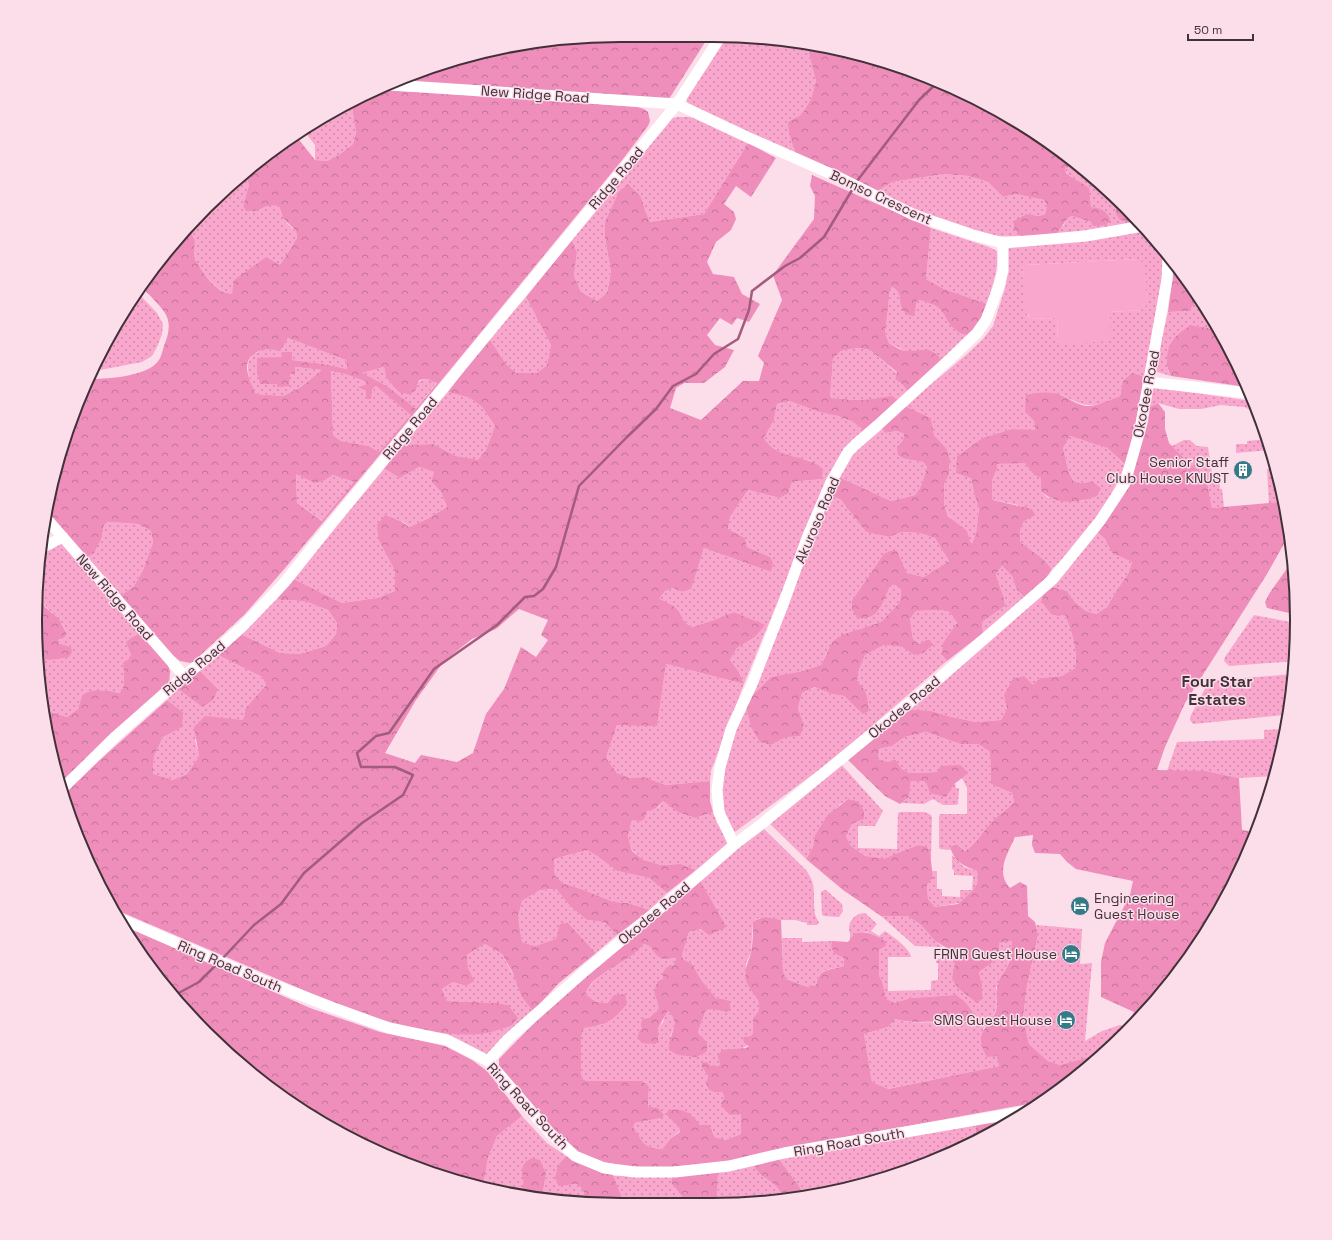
<svg xmlns="http://www.w3.org/2000/svg" width="1332" height="1240" font-family="'Space Grotesk',sans-serif">
  <style>
    .grass { fill: url(#grass-dots); fill-rule: evenodd }
    .forest { fill: url(#forest-crowns); fill-rule: evenodd }
    .pitch { fill: #faa7cd }
    .lines { fill: none; stroke-linecap: round; stroke-linejoin: round }
    .stream { stroke: #a25c7d; stroke-width: 2.5 }
    .minor { stroke: #fff; stroke-width: 11 }
    .labels { text-anchor: middle; stroke-width: 3; stroke-linejoin: round; paint-order: stroke }
    .street-label { font-size: 14px; fill: #403238; stroke: #fcddea }
    .poi-label { font-size: 14px; fill: #403238; stroke: #fcddea; text-anchor: end }
    .quarter-label { font-size: 16px; font-weight: bold; fill: #403238; stroke: #fcddea }
    .rim { fill: none; stroke: #403238; stroke-width: 2 }
  </style>
  <defs>
    <pattern id="grass-dots" width="8" height="8" patternUnits="userSpaceOnUse"><rect width="8" height="8" fill="#faa7cd"/><path d="M2 2h.1M6 6h.1" fill="none" stroke="#cc89a7" stroke-width="1.8" stroke-linecap="round"/></pattern>
    <pattern id="forest-crowns" width="20" height="18" patternUnits="userSpaceOnUse"><rect width="20" height="18" fill="#ef8dbb"/><path d="M2 6a3 3 0 1 1 6 0M12 15a3 3 0 1 1 6 0" fill="none" stroke="#c37499"/></pattern>
  </defs>
  <rect width="100%" height="100%" fill="#fcddea"/>
  <path class="grass" d="M725,36H750L807,46L816,81L811,99L802,114L788,122L892,182L944,174L968,176L988,182L1003,197L1016,194L1044,200L1047,206L1045,214L1039,216L1027,214L1021,236L1031,235L1063,226L1068,218L1072,216L1091,222L1096,208L1091,207C1090,203 1091,197 1089,194C1085,182 1074,181 1066,172L1065,168L1070,167L1075,170H1083L1119,203L1115,212L1130,222L1137,220L1139,222L1053,235L998,236L967,230L894,200L691,107L687,102L686,96Z
    M352,101V107L356,131L353,144L339,155L327,161L315,160V145L304,131Z
    M679,117H689L694,118L748,143L704,214L650,222L646,213L641,197L605,238L611,272L607,293L597,301L581,292L574,276L577,252L572,240L671,118Z
    M242,176H246L249,185L243,206L251,212L271,204L279,206C282,218 286,224 296,231L297,238L280,265L232,294C214,291 203,272 194,258L195,241L175,247L172,246L180,234Z
    M931,228L989,247L997,251C1000,267 991,289 987,304L944,289L926,279Z
    M1147,229L1152,234L1164,251L1163,271L1143,383L1142,376L1123,381L1120,396C1093,408 1088,409 1062,395L1025,412L1034,421L1035,431L1012,429L982,438L957,456L971,478L974,493L979,509L976,533L974,543L970,542L957,524L948,515L944,504V484L949,475L950,460L947,449L934,435L931,418L905,406L966,355L983,339L993,326L1006,285L1008,261L1007,247ZM1138,259V262H1144L1147,305L1142,306V310L1110,312L1058,344L1057,318L1029,319L1022,270H1025V265Z
    M892,287C899,290 900,294 900,301L916,307L917,301C921,300 924,301 929,302C946,307 944,323 957,331C960,334 965,335 969,336L944,362L905,351L889,343L885,334L890,290Z
    M138,293L157,313L163,324L162,334L157,347L152,356L142,362L95,371L113,328Z
    M526,297L551,345L547,365L537,373H516L506,364L489,338Z
    M1198,299L1217,325L1213,329L1191,325L1168,371L1171,376L1157,372L1155,368L1168,312L1189,311Z
    M288,338L346,360L347,369L324,364L292,360V352L282,357L260,384H277V386L295,367L323,370L301,387L283,396L256,394C249,379 240,358 260,351C264,349 268,350 272,349C278,347 283,341 288,338Z
    M858,348L870,350L897,373L895,379L902,384L909,393L899,401L893,396C885,396 879,398 871,399C857,401 844,399 830,398L833,359L841,351Z
    M384,367L386,378L400,393L416,390L419,381L427,379L437,382L416,409L361,373Z
    M331,371L345,374L367,382L365,385H358L366,391V398L376,386L412,415L379,452L369,446L341,441L333,435Z
    M1153,387L1252,401L1258,414L1244,407L1221,405L1201,409H1179L1158,403L1150,407Z
    M448,392L470,398L482,407L495,426L486,450L478,461L456,456L433,444L402,445Z
    M789,401L819,412L838,416L853,422L866,432L856,439L802,542L744,684L711,771L710,781L666,785L644,777L630,778L617,773L606,758L617,725H657L666,664L744,684L739,672L730,660L737,648L755,637L764,625L734,612L714,620L692,627C682,622 684,619 678,610C673,604 666,602 658,600L665,591L673,588L682,592L690,589L704,548L771,572L770,557L747,547L745,538L728,529L730,517L748,490L780,498L788,494L792,482L821,479L811,461C794,457 773,454 764,438L774,420L777,404Z
    M881,427L885,433L897,431L904,434L903,440L897,447L905,459L923,462L927,467L921,486L915,495L891,501L837,476L852,454Z
    M1070,436L1109,448L1122,463L1125,464C1115,492 1098,516 1079,539C1070,550 1062,560 1052,569L1042,558L1020,542V531L1024,521L1018,505L992,500V480L997,469V464L1025,462L1034,475L1041,478V491L1047,497L1061,501H1083L1101,488L1092,481L1084,483L1074,482L1069,473L1063,448Z
    M1268,439L1270,450L1236,453V444H1247V441Z
    M1184,440H1190L1197,446L1208,447L1212,474H1219L1220,489H1222L1224,507L1212,508L1206,476L1190,464L1172,446Z
    M419,467L434,472L431,481L441,492L447,507L427,519L409,527L402,521L379,541L395,571V591L377,598L342,603L294,579L383,468L400,478Z
    M1274,468L1282,502L1269,504L1267,469Z
    M296,473L302,477L325,480L333,475L354,482L323,521L297,503Z
    M829,494L841,500L866,532L889,537L902,532L920,533L935,538L949,561L924,577L907,573L897,551L879,610L889,585H897L901,590L900,602L881,622L844,634L827,652L821,665L799,672L771,745L804,725L798,708L802,693L816,687L832,694L844,696L863,713L869,711L868,701L857,683L859,670L865,655L884,645L902,647L914,655L926,640L919,644L913,639L910,619L916,611L940,610L950,612L957,623L951,633L942,655L947,661L835,758L735,832L725,816L721,786L733,737Z
    M108,522L138,524L151,531L153,542L143,570L134,586L120,596L85,558L102,537L104,525Z
    M1097,532L1105,539L1112,553L1132,562L1128,574L1118,588L1107,607L1096,614L1086,611L1075,602L1067,591L1052,587Z
    M59,544H63L142,633L134,636L130,659L123,662L124,677L123,689L119,693L102,690L82,695L78,709L67,717L44,710L40,697L38,632L40,635L42,651L50,660L58,658L71,647L58,643V640L64,638L67,634C65,630 63,624 59,620C54,613 46,609 42,601H37L36,582L41,551Z
    M1002,566L1012,576L1017,590L1025,598L983,633L982,622L1005,606C1005,595 998,585 996,574Z
    M1043,593L1059,616L1065,615C1072,632 1078,650 1075,668L1062,676L1040,678L1033,686L1007,708L1001,720L976,722L952,717L931,711L907,709Z
    M277,599L282,600H291L307,602L328,610L337,623L336,634L326,646L300,654L280,653L245,636L240,635Z
    M1254,615L1295,623V661L1229,666L1224,661L1225,657Z
    M218,655L262,677L266,685L247,708L244,717L242,720L195,739L199,756L187,774L172,780L153,775L154,756L163,737L183,712L167,700L178,689L202,707L218,689L200,671Z
    M1293,674L1285,722L1284,715L1193,724L1190,720L1191,715L1209,681Z
    M1284,729L1275,776L1239,778L1206,771H1167L1177,742L1264,739V730Z
    M926,732L960,744H978L990,752L991,784L1012,793L1014,802C1009,808 1003,811 998,817C986,828 978,842 965,851L956,844L950,847L951,850L940,849L939,848V817L940,814H967V788L962,778L969,773L939,772L909,773L902,769L895,759L888,762L878,759L879,749L892,746L905,737Z
    M840,763L883,811L875,826H858V848L897,849L898,813L900,812H925L931,815L932,818L931,859L927,846L918,845L884,860L865,856L851,846L846,836L852,824L864,819L858,801L848,799L839,805L815,835L813,847L806,859L769,823Z
    M911,781H926L954,784L955,783L956,788H959L958,804L956,805H943L933,799L924,804L901,803L909,797Z
    M663,801L679,812L695,818L713,812L717,823L728,842L724,849L696,870L681,864L661,865L644,860L632,850L628,836L632,820L645,818L647,811L659,807Z
    M763,828L806,870C818,886 812,896 815,914C816,918 818,920 819,923L817,925H807V923L795,920H781L770,918H759L753,922L751,953L746,963L747,981L757,999L760,1007L758,1014L753,1018V1033L752,1036H748L743,1040L744,1043L749,1045L719,1060L721,1064L719,1066H712L709,1064L702,1063V1067L708,1076L706,1083L715,1092H722L725,1096L724,1099L741,1114V1134L726,1140L715,1137L713,1132C708,1129 703,1128 699,1124C688,1116 684,1107 669,1110L679,1127L680,1131L671,1138L662,1149C642,1148 643,1141 632,1127L635,1123L661,1118L648,1107L649,1087L645,1082L590,1081L584,1080L581,1076V1037L584,1028L602,1025L608,1003L596,1002L585,994C588,989 591,983 596,979C611,966 631,960 644,944L650,946C655,957 664,960 676,958L674,965L663,979L659,1009L649,1018L657,1035L658,1028L663,1022L665,1014L668,1011C678,1019 675,1026 670,1037L700,1035L698,1032L706,1010L709,1008L725,1012L722,999H717L702,981L692,964L683,959L682,955L689,932L725,924L700,880Z
    M587,850L597,856L617,871L649,878L667,893L650,910L628,903L614,902L581,889L563,883L554,874V859Z
    M952,855L964,867L977,871L978,882L973,890L959,903L935,907L928,899L927,885L933,878L932,871H937V889H942V896L960,897V890H972L973,876L954,875V870L952,869Z
    M556,889L571,907L587,920L604,922L617,935L596,953L568,923L557,939L535,946L522,942L518,917L522,901L540,890Z
    M824,890H826L842,904L843,911L839,917L824,916L822,915L821,892Z
    M865,913L877,924L871,931L879,936L885,931C892,936 910,948 911,957H888V991L931,990V981L938,980V963H936V961L946,954H951L955,963L982,984L979,972L999,958V943L1012,941V950L1008,964L996,988L997,1006L993,1017L983,1029L997,1055L999,1066L887,1089L872,1082L864,1034L888,1027L895,1019C917,1026 943,1020 966,1022L956,995L910,998L895,1003L885,999L882,981L879,976V950L886,946L879,937L867,932H860L854,935L850,940C851,935 849,932 849,927C850,919 857,913 865,913Z
    M881,916H908L921,925L935,941L943,947L915,946Z
    M1036,925L1082,929L1080,964L1092,963L1085,1041L1102,1031L1120,1025L1123,1026L1124,1031L1110,1046L1089,1057L1060,1065L1048,1061L1029,1044L1023,1019L1027,986L1038,935Z
    M782,938H802V942L832,941L831,946L844,958V966C829,970 820,967 816,985L808,987L786,979L783,971Z
    M485,944L502,954L533,1011L488,1055L384,1021L431,1031L507,1005L498,1003L447,1001L442,989L453,982L466,986L468,968L467,955Z
    M522,1116L547,1143L566,1156L558,1165L569,1185L577,1184L583,1190L586,1202L542,1197L546,1174L522,1172C523,1175 524,1179 524,1182C525,1202 493,1190 483,1187L488,1158L497,1136Z
    M976,1125L975,1140L900,1174L806,1196L779,1159Z
    M752,1164C754,1167 757,1171 760,1174C770,1182 781,1186 782,1200L717,1202L718,1172Z
    M613,1176H672V1184L687,1203L625,1205Z"/>
  <path class="forest" d="M620,35L709,36L669,99C581,92 492,88 403,81L506,46Z
    M807,46L864,55L971,95L1068,156L1083,170H1075L1070,167L1065,168L1066,173C1073,179 1081,182 1089,188L1091,207C1100,208 1107,210 1110,220L1106,225L1093,226L1091,222L1072,216L1068,218L1056,234L1021,236L1014,229V221L1027,214L1039,216L1045,214L1047,206L1044,200L1016,194L1003,197L988,182L968,176L944,174L892,182L877,191L796,154L789,133L788,122L802,114L811,99L816,81Z
    M376,90L481,95L637,107L644,109L648,112L650,121L648,126L623,159L413,415L286,567L245,614L194,661L190,663L180,661L170,653L120,596L134,586L143,570L153,542L151,531L138,524L108,522L104,525L102,537L94,553L85,558L47,514L55,468L92,379C109,379 149,376 159,360C162,355 163,348 165,343C169,333 171,323 165,313C159,304 149,295 142,287L172,246L175,247L181,234L190,231L195,241L194,258C203,272 214,292 232,294L234,280L266,257L280,265L297,238L296,231L283,218L279,206C263,202 260,214 246,211L243,206L249,185L246,176H242L264,156L296,136L315,160L327,161L339,155L353,144L356,132L352,107V101L361,95ZM288,338L346,360L347,369L324,364L292,360V352H282V357L257,358V371L260,384H277V387L289,386L290,374H295V367L322,370L301,387L283,396L256,394C253,387 248,377 247,369C246,351 266,347 280,351ZM384,367L386,378L395,388L400,393L410,394L416,390L419,380L427,379L437,383L416,409L388,387L362,373ZM331,371L345,374L367,382L365,385L357,386L366,391V399H371L372,390L376,386L411,415L379,452L369,446L341,441L333,435ZM296,474L315,483L325,480L333,475L354,482L322,521L297,503Z
    M748,143L776,158L751,197L736,186L724,204L734,212L736,219L731,230L716,242L707,262L713,274L734,277L742,294L760,304L749,322L737,318L732,325L720,318L707,335L715,345L734,350L725,367L704,383H684L676,388L670,408L701,420L743,381H759L764,363L758,356L782,300L773,275L814,219L815,196L810,186L812,175L931,228L926,279L944,289L987,304L981,320L969,336C965,335 960,334 957,331C944,323 946,307 929,303C925,301 921,300 917,301L914,316L908,315C906,314 904,312 903,310C898,302 903,292 892,287L890,290L885,334L889,343C894,346 901,351 907,351C928,351 927,344 944,362L909,393L902,384L895,379L897,372L870,350L858,348L841,351L833,359L830,398C844,399 857,401 871,399C879,398 885,396 893,396L899,401L866,432L853,422L838,416L819,412L789,401L777,404L774,420L764,438C774,455 793,455 809,461C814,462 819,466 823,469L821,479L792,482L788,494L780,498L748,490L730,517L728,529L745,538L747,547L770,557L773,563L771,572L704,548L691,589L682,592L673,588L665,591L659,599C666,602 673,604 678,610C684,619 682,622 692,627L714,620L734,612L765,625L755,637L737,648L730,660L739,672L744,684L666,664L657,726L617,725L606,758L617,773L630,778L644,777L666,785L710,781V801L713,812L695,818L678,812L663,801C658,807 655,810 647,811L645,818L641,821L632,820L628,836L632,851L644,860L661,865L681,864L696,870L667,893L649,878L617,871L597,856L587,850L554,859V874L563,883L581,889L614,902L628,903L650,910L617,935L604,922L587,920L571,907L556,889L540,890L522,901L518,917L522,942L535,946L556,939L560,924L568,923L596,953L559,983L533,1011L522,997L512,971L502,954L485,944L467,955L468,968L474,981L466,986L453,982L442,989L447,1001L498,1003L508,1005L518,1018C516,1020 514,1023 512,1025C509,1027 504,1028 501,1029C459,1045 386,1022 345,1008L114,909L79,844L65,791L167,700L183,712L182,727L163,737L154,756L153,774L172,780L187,774L199,756L194,727L205,716L242,720L244,717L246,708L266,685L262,677L218,655L240,635L245,636L280,653L300,654L326,646L336,634L337,623L328,610L307,602L291,600H282L277,599L294,579L342,603L377,598L395,591V571L379,541L377,525L385,515L402,522L409,527L427,519L447,507L441,492L431,481L434,472L419,467L400,478L383,468L402,445L433,444L456,456L478,460L486,450L495,426L482,407L470,398L448,392L489,338L506,364L516,373H537L547,365L551,345L526,297L572,240L577,252L574,276L581,292L597,301L607,293L611,272L605,238V222L619,192L628,184L641,197L646,213L650,222L704,214ZM519,609L548,620L541,635L548,640L536,657L521,647L504,689L486,714L473,753L457,762L421,755L415,763L385,753L416,700L444,661L472,639L496,629Z
    M1119,203L1137,220L1130,222L1120,220L1115,212Z
    M1174,265L1198,299L1189,311L1168,312Z
    M1191,325L1213,329L1217,325L1246,387L1171,376C1165,366 1166,349 1173,340C1177,334 1185,329 1191,325Z
    M1132,373L1142,376L1143,383L1133,436L1125,464L1123,463L1108,448L1070,436L1063,448L1069,473L1074,482L1084,483L1092,481L1101,488L1097,496C1078,503 1057,506 1041,491V478L1034,475L1025,463L997,464V469L992,480V500L1032,509L1035,515L1024,521L1020,531V542L1042,558L1052,569L1046,578L1025,598L1017,590L1012,576L1002,566L996,574C998,585 1005,595 1005,606L982,622L983,633L947,661L942,655L943,643L957,623L950,612L940,610L916,611L910,619L913,639L919,644L926,640H930L933,645L923,653L914,655L902,647L884,645L865,655L859,670L857,682C867,690 868,699 869,711L863,714L844,696L832,694L815,687L802,693L798,708L804,725L800,736L786,737L771,745L760,742L751,727L746,706L752,696L771,677L799,672L821,665L833,641L844,634L881,622L900,602L901,590L896,585H890C883,602 879,621 857,618L852,609V601L884,554L890,551H897L907,573L924,577L949,561L935,538L920,533L902,532L889,537L866,532L841,500L829,494L837,476L891,501L915,495L921,486L927,467L923,462L905,459L898,455L897,447L903,440L904,434L897,431L885,433L881,427L905,406L931,418L934,435L947,449L950,460L949,475L944,484V504L948,516L967,531L970,542L973,543L976,533L979,509L974,493L971,478L956,473L957,456L982,438L1012,429L1035,430L1034,421L1025,412L1026,395C1038,392 1052,391 1063,396C1071,400 1078,405 1087,406C1095,407 1112,399 1120,396L1123,381Z
    M1158,403L1165,412V429L1169,443L1190,464L1206,476L1212,508L1282,502L1290,533L1267,574L1185,703L1165,747L1157,770L1206,771L1239,778L1242,830L1254,832L1237,879L1176,976L1125,1030L1134,1012L1101,997V962L1105,943L1130,895L1133,881L1076,869L1067,862L1060,854L1035,853L1032,845L1033,835L1015,837C1008,853 995,872 1010,888L1020,882L1027,886L1028,916L1035,922L1038,935L1027,986L1023,1018L1029,1044L1048,1061L1060,1065L1089,1057L1110,1046L1098,1060L1039,1102L815,1143L723,1162L658,1168L625,1166L604,1162L575,1151L558,1137L499,1067V1059L548,1009L700,880L725,924V928L709,935L701,929L689,932L682,955L683,959L692,964L702,981L717,999H722L729,1001L731,1011C722,1013 713,1007 706,1010L698,1032C703,1041 710,1039 706,1052L696,1057L678,1055L669,1050C667,1035 683,1024 668,1011C664,1016 662,1022 658,1028V1042L655,1044L642,1043L637,1038L640,1030L642,1029C640,1025 641,1022 643,1019L649,1018L659,1009C658,994 650,998 658,981L663,979V972L667,967L674,965L676,958C662,960 657,959 650,946L644,944C631,960 611,966 596,979C591,982 588,989 585,994L596,1002L608,1003L614,995L625,994L627,1004C611,1022 607,1025 584,1028L581,1037V1075L584,1080L590,1081H640C645,1082 646,1083 649,1087L648,1107L658,1108L664,1115L661,1118L635,1123L633,1127C643,1141 642,1148 662,1149L671,1138L680,1132L679,1127L667,1115L668,1110C683,1107 692,1114 700,1125H709L715,1137L726,1140L741,1134V1114L730,1115L723,1108L721,1103C725,1099 725,1097 722,1092H715L709,1090L706,1083L708,1076L702,1067V1063L706,1062L712,1066H719L720,1064L718,1056L722,1050L746,1048L749,1046L744,1043L743,1040L744,1037L751,1036L753,1033V1018C769,1004 750,994 746,980C744,969 748,963 751,953C753,943 753,932 753,922C762,915 770,918 781,920L783,971L786,979L808,987L816,985C820,967 829,971 844,966V958L834,953L831,946L832,941L848,942C850,940 852,936 855,934C863,929 878,936 885,941L886,946L879,950V976L882,981L886,999L895,1003L910,998L956,995L965,1002L974,1014L973,1020C964,1022 956,1020 948,1021C930,1021 912,1024 895,1019L888,1027L864,1034L872,1082L888,1089L999,1066L997,1056L987,1057C970,1029 994,1027 997,1006C998,1000 995,994 997,988C998,980 1004,973 1008,965C1011,958 1012,949 1012,941L999,943V958L979,972L982,984V999L977,1003L958,988L952,979L955,963L950,950L935,941L921,925L908,916H881L843,890L806,859L813,847L815,835L828,815L848,799L858,801L864,811V819L852,824L846,836L851,846L865,856L884,859L918,845L927,846L930,853L933,878L927,885L928,899L935,907L958,904L973,890L978,882L977,871C963,866 954,861 950,847L956,844L965,851C976,844 982,833 991,823C998,815 1007,810 1014,802L1012,793L991,784L990,752L978,744H960L926,732L905,737L892,746L879,749L878,759L888,762L895,759L902,769L909,773L938,772L940,766L960,765L969,773L954,784L946,797L930,793L926,781H911L909,797L900,804L885,796L848,760L907,709L931,711L952,717L976,722L1001,720L1007,708L1004,695L1013,679L1024,676L1033,685L1040,678L1062,676L1075,668C1078,650 1072,632 1065,615L1059,616L1051,614L1042,602L1043,593L1052,587L1067,591L1075,602L1086,611L1096,614L1107,607L1118,588L1128,574L1132,562L1112,553L1105,539L1097,532L1142,442L1148,422L1150,407Z
    M1293,560L1294,614L1267,608L1265,602L1269,594Z
    M37,601H42L45,607L59,619L67,634L64,638L58,640V643L71,647L72,652L69,657L50,660L45,659L40,635L38,632Z
    M142,633L168,665L170,671L169,685L63,781L44,710L67,717L78,709L82,695C94,688 106,690 119,693L123,689L124,677L123,662L129,659L131,654L126,642L134,636Z
    M200,671L218,689L213,700L202,707L178,689Z
    M123,925L310,1008L380,1032L445,1046L472,1060L487,1071L522,1116L497,1136L488,1158L483,1187L396,1160L295,1106L206,1033L133,945Z
    M1017,1118L1005,1127L975,1140L976,1125Z
    M566,1156L573,1160L613,1175L625,1205L586,1202L583,1190L577,1184L559,1186L555,1178L558,1165Z
    M531,1158L540,1160L546,1174L542,1197L504,1193C508,1193 514,1194 517,1193C530,1188 518,1173 524,1164C525,1162 529,1160 531,1158Z
    M779,1159L806,1196L782,1200C781,1186 770,1182 760,1174C757,1171 754,1167 752,1164Z
    M718,1172L717,1202L687,1203L672,1184V1176Z"/>
  <path class="pitch" d="M1138,259V262H1145L1147,305L1142,306V310L1110,312L1111,341L1058,344L1057,318L1029,319V314H1024L1022,270H1025V265Z"/>
  <g class="lines">
    <path class="stream" d="M857,181L919,100L937,83
      M222,959L254,925L281,904L304,873L362,823L403,795L413,775L395,767H361L357,753L376,736L389,733L434,669L497,625L525,597L534,596L543,589L556,567L579,486L627,437L656,409L673,386L696,374L714,354L738,339L749,310L752,291L785,266L800,258L824,237L852,190
      M175,995L199,982L217,964"/>
    <path class="minor" d="M392,85L677,104L747,137L838,177L914,215L973,235L1003,243L1086,236L1143,226
      M1148,382L1248,393
      M47,519L184,676
      M42,548L63,537
      M64,787L116,736L184,676L212,654L242,627L284,583L328,528L677,104L721,36
      M734,845L719,812L717,790L720,767L731,729L752,684L784,602L807,538L831,482L848,452L856,444L878,425L951,358L977,333L986,320L998,289L1003,271V243
      M119,918L264,981L331,1007L389,1028L447,1040L488,1061L550,1133L575,1156L604,1168L635,1172H675L729,1166L784,1153L1027,1111
      M488,1061L508,1039L586,970L688,885L734,845L764,822L935,682L1053,579L1100,521L1125,483L1140,430L1167,280L1168,257"/>
  </g>
  <defs>
    <symbol id="building-disc" viewBox="-11 -11 22 22"><circle r="9.5" fill="#357b87" stroke="#fcddea"/><path d="M-4-6H4V6H1V3H-1V6H-4ZM-2.5-4.3h1.7v1.8h-1.7ZM.8-4.3h1.7v1.8H.8ZM-2.5-1h1.7V.8h-1.7ZM.8-1h1.7V.8H.8Z" fill="#fff"/></symbol>
    <symbol id="hotel-disc" viewBox="-11 -11 22 22"><circle r="9.5" fill="#357b87" stroke="#fcddea"/><path d="M-6-4.5h1.5V1H6V5H4.5V3h-9V5H-6ZM-4 0a1.8 1.8 0 1 1 3.6 0ZM.5 0V-2.5h3Q6-2.5 6 0Z" fill="#fff"/></symbol>
  </defs>
  <g fill-rule="evenodd">
    <use href="#building-disc" x="1232" y="459" width="22" height="22"/>
    <use href="#hotel-disc" x="1069" y="895" width="22" height="22"/>
    <use href="#hotel-disc" x="1060" y="943" width="22" height="22"/>
    <use href="#hotel-disc" x="1055" y="1009" width="22" height="22"/>
  </g>
  <g class="labels">
    <g class="street-label">
      <text transform="translate(535 94) rotate(4)" y="5">New Ridge Road</text>
      <text transform="translate(616 178) rotate(-50)" y="5">Ridge Road</text>
      <text transform="translate(881 197) rotate(25)" y="5">Bomso Crescent</text>
      <text transform="translate(1146 394) rotate(-79)" y="5">Okodee Road</text>
      <text transform="translate(410 428) rotate(-50)" y="5">Ridge Road</text>
      <text transform="translate(817 520) rotate(-67)" y="5">Akuroso Road</text>
      <text transform="translate(115 597) rotate(49)" y="5">New Ridge Road</text>
      <text transform="translate(194 668) rotate(-40)" y="5">Ridge Road</text>
      <text transform="translate(904 707) rotate(-40)" y="5">Okodee Road</text>
      <text transform="translate(654 913) rotate(-40)" y="5">Okodee Road</text>
      <text transform="translate(230 966) rotate(23)" y="5">Ring Road South</text>
      <text transform="translate(528 1106) rotate(47)" y="5">Ring Road South</text>
      <text transform="translate(849 1142) rotate(-10)" y="5">Ring Road South</text>
    </g>
    <g class="poi-label">
      <text x="1229" y="467">Senior Staff<tspan x="1229" dy="16">Club House KNUST</tspan></text>
      <text x="1094" y="903" text-anchor="start">Engineering<tspan x="1094" dy="16">Guest House</tspan></text>
      <text x="1057" y="959">FRNR Guest House</text>
      <text x="1052" y="1025">SMS Guest House</text>
    </g>
    <g class="quarter-label">
      <text x="1217" y="687">Four Star<tspan x="1217" dy="18">Estates</tspan></text>
    </g>
  </g>
  <path d="M0 0H1332V1240H0ZM620 42H712A578 578 0 0 1 1290 620V620A578 578 0 0 1 712 1198H620A578 578 0 0 1 42 620V620A578 578 0 0 1 620 42Z" fill="#fcddea" fill-rule="evenodd"/>
  <path class="rim" d="M620 42H712A578 578 0 0 1 1290 620V620A578 578 0 0 1 712 1198H620A578 578 0 0 1 42 620V620A578 578 0 0 1 620 42Z"/>
  <path d="M1188 34v6h65v-6" fill="none" stroke="#403238" stroke-width="2"/>
  <text x="1194" y="34" font-size="12" fill="#403238" stroke="#fcddea" stroke-width="3" paint-order="stroke">50 m</text>
</svg>
